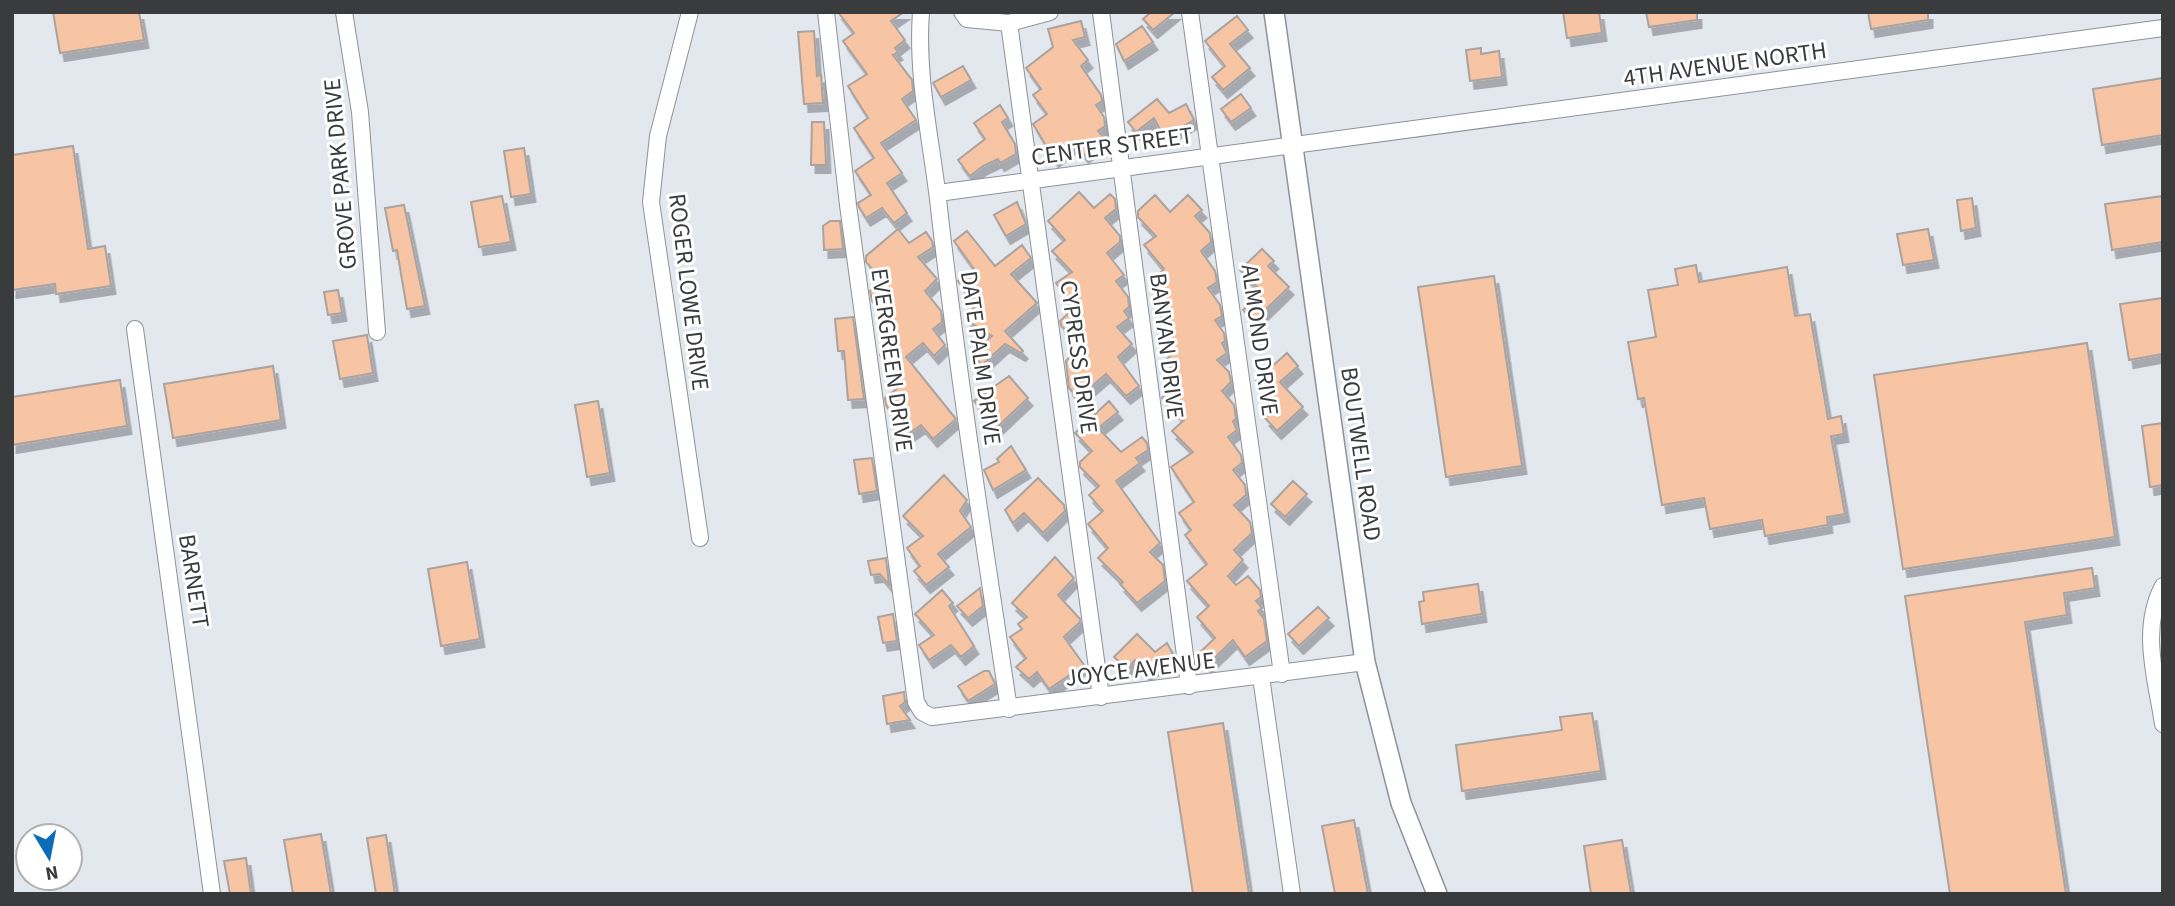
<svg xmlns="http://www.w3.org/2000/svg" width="2175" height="906" font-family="'Source Sans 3',sans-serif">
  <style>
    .building { fill: #f7c5a4; stroke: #aaa39f; stroke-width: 2; filter: url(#shadow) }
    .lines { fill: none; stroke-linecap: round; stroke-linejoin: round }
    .minor-casing { stroke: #8e9298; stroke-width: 18 }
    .tertiary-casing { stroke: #8e9298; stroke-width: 22 }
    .minor { stroke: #fff; stroke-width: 16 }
    .tertiary { stroke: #fff; stroke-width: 19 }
    .labels { text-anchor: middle; stroke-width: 6; stroke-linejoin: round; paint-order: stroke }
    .street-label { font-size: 24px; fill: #393b3d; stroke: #fff }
  </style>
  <defs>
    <filter id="shadow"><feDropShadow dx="4.5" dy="8" stdDeviation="0" flood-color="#0004"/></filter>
  </defs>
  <rect width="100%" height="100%" fill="#e3e7ee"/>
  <path class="building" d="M53,12H139L144,40L60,53Z
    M838,12H904L891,21L905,40L895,48L898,52L893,55L912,80L913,91L902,99L916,120L881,143L902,173L887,183L907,213L894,223L882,208L866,218L859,207L858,203L871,195L855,171L874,158L854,128L868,118L848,86L867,74L843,41L854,33Z
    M1151,12H1175L1153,30L1143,19Z
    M1563,12H1599L1602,33L1567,38Z
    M1646,12H1697V20L1649,27Z
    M1868,12H1928V20L1871,29Z
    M1237,16L1248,30L1230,44L1250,68L1223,90L1212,77L1225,66L1205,41Z
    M1081,21L1085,37L1073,40L1088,60L1081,66L1101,95L1102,101L1096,105L1104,117L1105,126L1098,131L1105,139L1084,155L1075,143L1054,159L1033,124L1047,114L1033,95L1041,89L1026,68L1053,47L1048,29Z
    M1142,26L1153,42L1124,61L1116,44Z
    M814,31L817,76L821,75L823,103L804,104L798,32Z
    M1481,48V54L1499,51L1502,77L1470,81L1466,50Z
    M963,66L971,80L941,97L933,83Z
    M2163,78V135L2102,145L2093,89Z
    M1241,94L1251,108L1231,122L1221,109Z
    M1157,99L1169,113L1186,104L1194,120L1164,137L1154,118L1136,132L1128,122Z
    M1000,105L1008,118L1002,122L1015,144L1016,154L1000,163L998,159L983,166L970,176L958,160L985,139L974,123Z
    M812,122H824L826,165H811Z
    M73,146L88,249L105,246L111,286L56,294L55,284L12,290V155Z
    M524,148L531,194L511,197L504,151Z
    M1079,192L1094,208L1110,194L1115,199L1116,209L1105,218L1120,236V242L1107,253L1124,275L1116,281L1128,297L1129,307L1124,311L1129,318L1117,327L1132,344L1118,357L1139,386L1126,396L1106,374L1078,398L1069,388L1066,361L1081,345L1061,326L1060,321L1074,308L1056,283L1072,272L1052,251L1065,240L1048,221Z
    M1155,195L1170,212L1188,195L1202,210L1195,216L1210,233L1211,242L1201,251L1215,271L1217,282L1208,288L1220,305L1222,316L1215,320L1224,333L1225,341L1222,343L1227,353L1217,360L1229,372L1231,382L1222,391L1234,405L1236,419L1233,421L1237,430L1228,437L1241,455L1242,463L1233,470L1245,485L1246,495L1234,505L1250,522L1252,533L1234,550L1243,560L1228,576L1236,585L1248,576L1260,590L1261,597L1256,601L1262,608L1258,611L1264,619L1267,641L1245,657L1233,640L1207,665L1197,655L1215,638L1197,617L1209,606L1187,581L1207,564L1185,535L1191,530L1179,513L1194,502L1171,467L1193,452L1172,431L1184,420L1162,398L1181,377L1166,360L1175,351L1156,326L1165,319L1154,305L1165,297L1151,282L1164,269L1144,245L1156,236L1138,217V211Z
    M502,196L511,242L479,247L471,202Z
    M2163,196V242L2112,250L2105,204Z
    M1972,198L1976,228L1961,231L1957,200Z
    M1017,202L1026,224L1006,236L994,215Z
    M404,205L425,306L407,309L397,250L393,251L385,208Z
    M830,221H840L843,249L824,250L823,226Z
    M898,229L909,243L926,232L932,241L933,247L918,257L937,279L925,291L941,311L942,322L933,329L945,345L934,356L923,343L906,357L956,419L933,439L921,425L904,437L886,405L885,398L899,387L880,355L892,347L879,325L888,319L872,301L870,291L882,281L866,262V256Z
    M1928,229L1934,260L1903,265L1897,234Z
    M967,231L995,266L1022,245L1031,258L1011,274L1037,303L1005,331L1023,351L1021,353L1005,344L982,365L971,354L992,336L966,320L975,305L958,281L974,269L954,241Z
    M1262,249L1274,261L1268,266L1289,287L1254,321L1243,310L1262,292L1240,270Z
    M1696,265L1699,282L1787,267L1795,316L1810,314L1828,419L1841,416L1844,434L1831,436L1845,514L1827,517L1828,525L1765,536L1762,520L1710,529L1704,498L1662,505L1644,398L1638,399L1628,342L1656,337L1648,290L1678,285L1675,269Z
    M1494,276L1522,466L1446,477L1418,287Z
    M338,290L342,313L328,315L324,292Z
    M2163,298V354L2129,360L2120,304Z
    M853,317L864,399L848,400L844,351H838L835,319Z
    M367,335L373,373L340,379L333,341Z
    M2087,343L2115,537L1903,569L1874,375Z
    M1287,353L1298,366L1280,382L1303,407L1277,431L1265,418L1278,407L1256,381Z
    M273,366L281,420L173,438L164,384Z
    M1009,376L1028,398L996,428L974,401Z
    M120,380L127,426L12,445V397Z
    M598,401L610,473L587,477L575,405Z
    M1109,401L1118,412L1098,428L1121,452L1142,437L1147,443L1148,450L1136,458L1140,463L1116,481L1160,543L1150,552L1163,565L1165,581L1137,603L1120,584L1123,582L1098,558L1108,548L1088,524L1103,511L1089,495L1099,486L1080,467V462L1092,451L1075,433Z
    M2163,423V485L2150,487L2142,426Z
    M1011,446L1026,470L993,490L984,470L999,462L997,459Z
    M872,458L877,491L859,494L854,460Z
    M944,475L967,500L960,511L971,527L938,554L949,567L926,585L914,571L920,566L907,548L923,536L903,516Z
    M1038,478L1064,505L1065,511L1043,533L1024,513L1013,523L1005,510Z
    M1293,481L1307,494L1285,517L1271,504Z
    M1055,557L1074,578L1058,595L1080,619V622L1064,637L1084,665L1049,689L1037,672L1029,679L1016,667L1026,658L1010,637L1022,629L1018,624L1027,617L1012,603Z
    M886,558L889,585L880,574L871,575L868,561Z
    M467,562L480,639L441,646L428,569Z
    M2092,568L2095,588L2064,593L2067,615L2025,622L2066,894H1950L1905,596Z
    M1478,584L1482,614L1422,624L1419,602L1424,601L1423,592Z
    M980,588L983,606L968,618L957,606Z
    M942,590L953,603L949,606L974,646L961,657L951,645L929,660L919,645L934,635L915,614Z
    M1318,607L1329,618L1299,646L1288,634Z
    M893,614L897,641L883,643L878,617Z
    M1137,634L1155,652L1167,643L1174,656L1145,673L1135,660L1127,669L1114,657Z
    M984,671H989L995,684L968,701L958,686Z
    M904,692L905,702L900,706L910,720L887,724L883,696Z
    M1592,713L1601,771L1462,791L1456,745L1562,730L1560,717Z
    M1223,723L1249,894H1193L1168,732Z
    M1354,820L1368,894H1335L1322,826Z
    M321,834L331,894H293L284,840Z
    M386,835L395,894H376L367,838Z
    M1622,840L1631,894H1591L1584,846Z
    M246,858L251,894H230L224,861Z"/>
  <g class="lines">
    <defs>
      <path id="minor" d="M344,12L360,112L377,332
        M690,12L658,136L651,202L700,538
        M826,12L848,205L916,702L922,712L932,717L1365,662
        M921,12C916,78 932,143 939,208C958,376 984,542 1009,709
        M962,12L967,19L1009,23L1050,12
        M1101,12L1189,686
        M1190,12L1282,674
        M1009,23L1101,697
        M938,193L2163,28
        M135,329L212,894
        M2163,586C2140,630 2156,677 2163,724
        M1261,677L1292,894"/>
      <path id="tertiary" d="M1274,12L1365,662L1401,803L1437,894"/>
    </defs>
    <use href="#minor" class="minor-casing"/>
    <use href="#tertiary" class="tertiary-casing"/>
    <use href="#minor" class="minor"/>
    <use href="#tertiary" class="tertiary"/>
  </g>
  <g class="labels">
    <g class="street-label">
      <text transform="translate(1725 64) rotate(-8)" y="8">4TH AVENUE NORTH</text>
      <text transform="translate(1112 146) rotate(-8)" y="8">CENTER STREET</text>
      <text transform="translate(340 174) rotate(-95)" y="8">GROVE PARK DRIVE</text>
      <text transform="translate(689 292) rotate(83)" y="8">ROGER LOWE DRIVE</text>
      <text transform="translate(1260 340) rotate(82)" y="8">ALMOND DRIVE</text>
      <text transform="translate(1167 346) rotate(83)" y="8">BANYAN DRIVE</text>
      <text transform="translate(1079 357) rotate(82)" y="8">CYPRESS DRIVE</text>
      <text transform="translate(981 358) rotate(82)" y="8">DATE PALM DRIVE</text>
      <text transform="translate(892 360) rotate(82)" y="8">EVERGREEN DRIVE</text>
      <text transform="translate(1361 454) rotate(82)" y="8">BOUTWELL ROAD</text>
      <text transform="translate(194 581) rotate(81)" y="8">BARNETT</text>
      <text transform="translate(1140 669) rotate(-7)" y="8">JOYCE AVENUE</text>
    </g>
  </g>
  <rect width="2175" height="906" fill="none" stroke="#393b3d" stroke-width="28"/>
  <g transform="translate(49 857) rotate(170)"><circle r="33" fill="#ffffff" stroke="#b0b1b1" stroke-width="2"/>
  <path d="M0-5L12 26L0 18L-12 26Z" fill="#0d6cb9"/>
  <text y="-10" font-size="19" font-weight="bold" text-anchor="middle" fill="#393b3d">N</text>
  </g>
</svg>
